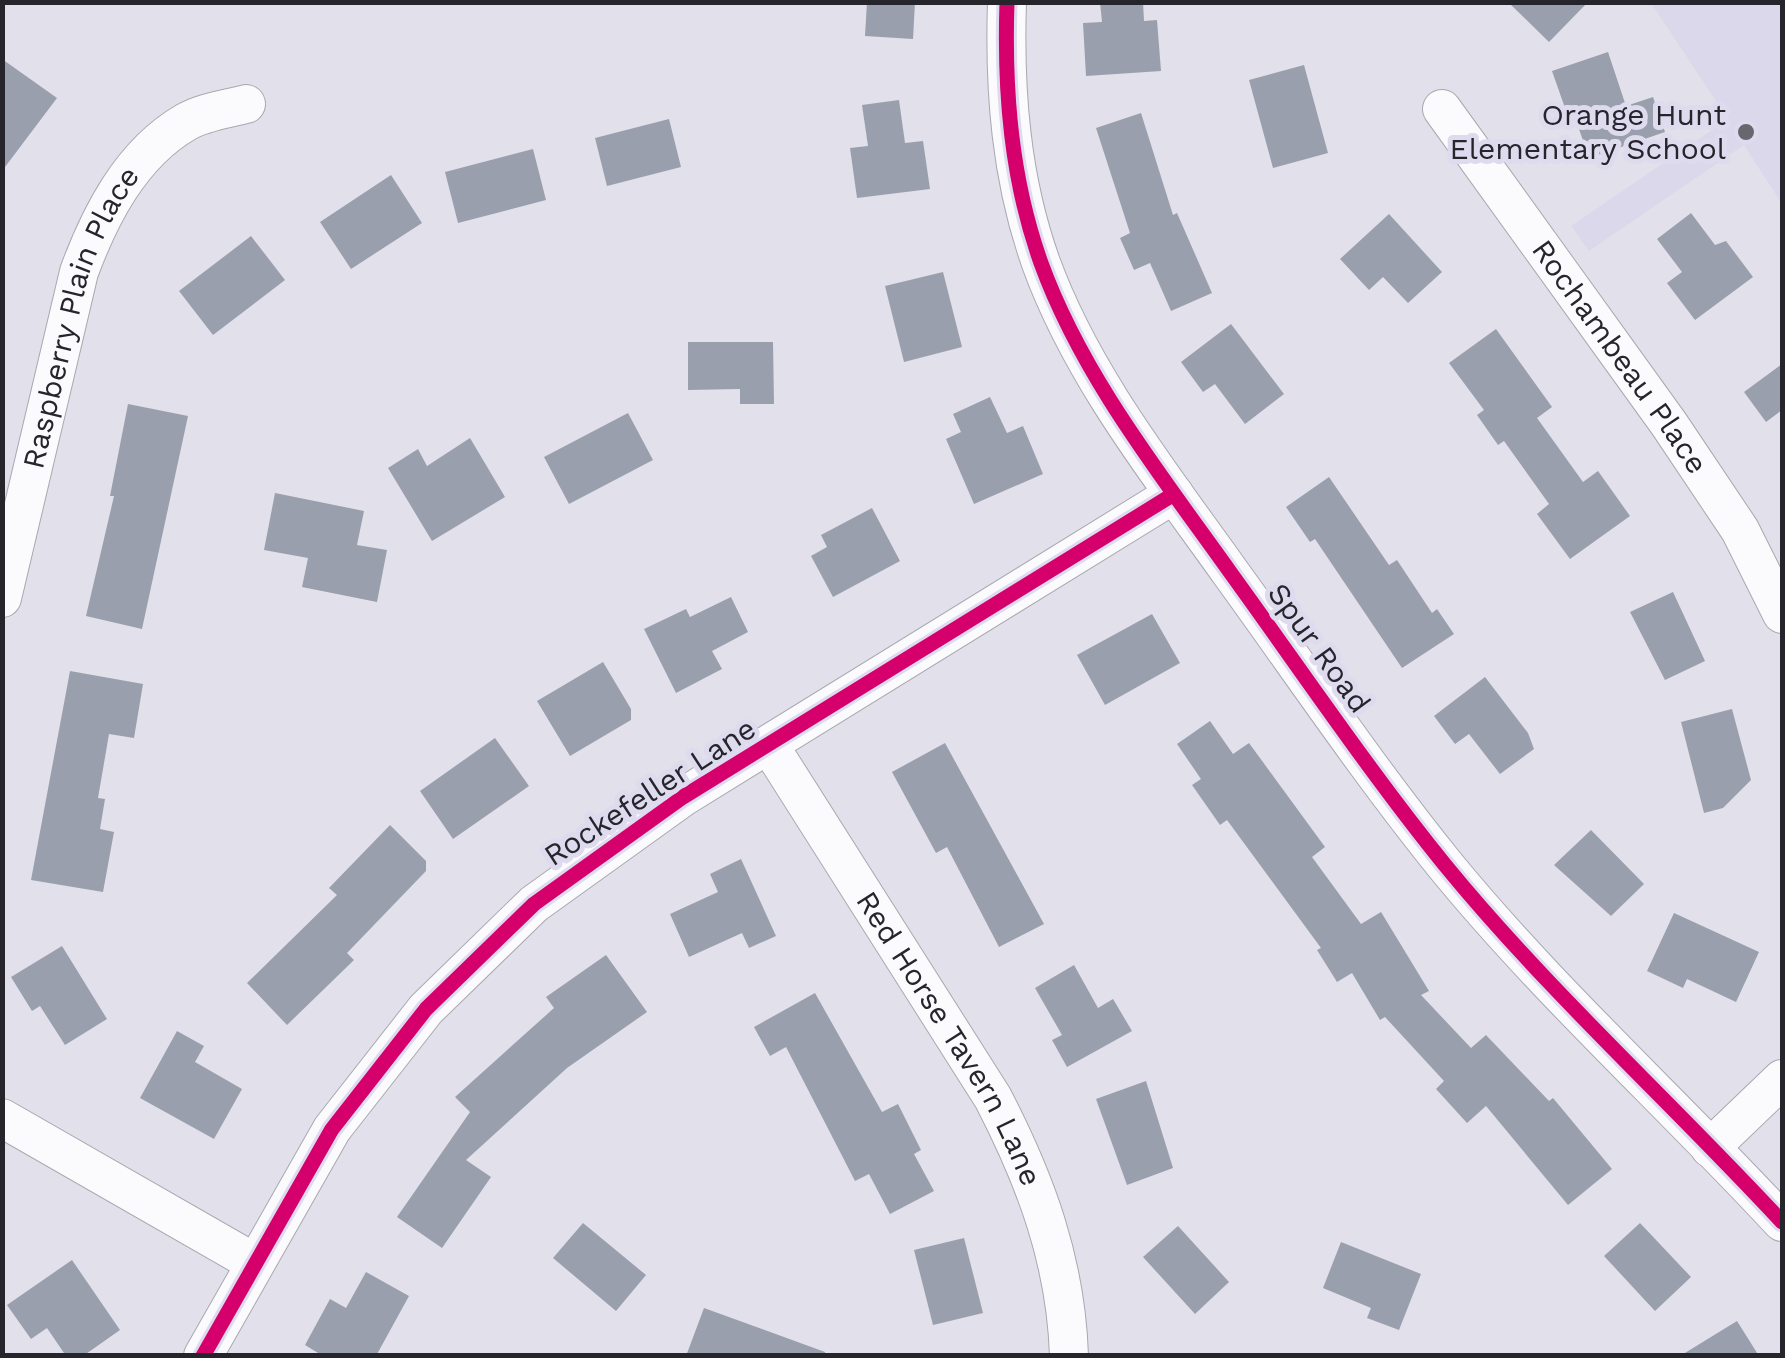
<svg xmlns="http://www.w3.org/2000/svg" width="1785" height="1358" font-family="'Work Sans',sans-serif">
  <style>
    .built { fill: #dbd8ec }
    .building { fill: #9a9fad }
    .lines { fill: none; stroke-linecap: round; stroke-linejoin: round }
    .street-casing { stroke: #a9a8b0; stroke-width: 40 }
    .street { stroke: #fbfafc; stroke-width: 38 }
    .cycleway-casing { stroke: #dedbef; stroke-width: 21 }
    .cycleway { stroke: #d6006c; stroke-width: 15 }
    .poi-dot { fill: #68666e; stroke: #dedbef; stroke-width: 4 }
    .labels { text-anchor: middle; stroke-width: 10; stroke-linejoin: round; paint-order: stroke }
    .poi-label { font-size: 30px; fill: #26252c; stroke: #dedbef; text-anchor: end }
    .street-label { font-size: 30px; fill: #26252c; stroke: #dedbef }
  </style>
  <rect width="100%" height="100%" fill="#e2e0ea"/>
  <path class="built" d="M1651,3H1782V204L1744,145L1589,251L1571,226L1728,119Z"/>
  <path class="building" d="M867,2H915L913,39L865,36Z
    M1100,2H1143L1144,21L1157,20L1161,71L1086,76L1083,23L1102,22Z
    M1508,2H1588L1549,42Z
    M1608,52L1626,106L1653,97L1665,132L1589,158L1571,106L1565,108L1552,71Z
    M2,59L57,98L2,171Z
    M1304,65L1328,153L1273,168L1249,80Z
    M899,100L905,143L923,141L930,189L857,198L850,148L868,146L862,105Z
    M1141,113L1173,215L1177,213L1212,293L1171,311L1150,263L1134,270L1120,238L1130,233L1096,128Z
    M669,119L681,167L607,186L595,138Z
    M533,149L546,200L458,223L445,172Z
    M391,175L422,223L351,269L320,222Z
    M1691,213L1715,245L1726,241L1753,277L1695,320L1667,283L1682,272L1657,239Z
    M1389,214L1442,272L1408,303L1383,277L1369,290L1340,259Z
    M251,236L285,280L213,335L179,291Z
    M943,272L962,347L904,362L885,286Z
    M1231,324L1284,394L1245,424L1215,384L1203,392L1181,362Z
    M1496,329L1552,407L1537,418L1583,482L1598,471L1630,516L1570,559L1537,514L1549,504L1504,441L1498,445L1477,415L1484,410L1449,363Z
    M688,342H773L774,404H740V389L688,390Z
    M1782,364V410L1766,422L1744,392Z
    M990,397L1007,433L1023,426L1043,474L974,504L946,439L961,432L953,414Z
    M128,404L188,416L142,629L86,616L114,496H110Z
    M628,413L653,460L569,504L544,457Z
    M470,438L505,497L432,541L388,468L418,449L427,466Z
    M1329,477L1389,565L1397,560L1432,613L1437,609L1454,634L1402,668L1315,539L1310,542L1286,507Z
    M275,493L364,511L357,545L387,550L377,602L302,587L308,558L264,550Z
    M872,508L900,561L833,597L811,556L827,547L821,535Z
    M1673,592L1705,661L1665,680L1630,612Z
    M731,597L748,632L712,651L722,669L676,693L644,629L686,609L690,617Z
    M1152,614L1180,663L1105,705L1077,655Z
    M603,662L631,709V720L570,756L537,701Z
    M70,671L143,684L134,738L109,734L98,798L105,799L100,829L114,832L103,892L31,880Z
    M1485,677L1528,733L1534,749L1500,774L1469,734L1455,744L1434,716Z
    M1732,709L1751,780L1723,808L1704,813L1681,722Z
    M1210,721L1233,754L1249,743L1325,847L1312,857L1361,924L1381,912L1429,991L1421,995L1471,1048L1486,1035L1549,1101L1553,1098L1612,1169L1568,1205L1486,1106L1467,1123L1436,1089L1444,1081L1385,1017L1380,1020L1352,973L1337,982L1317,950L1321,948L1227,820L1220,825L1192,785L1201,779L1177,744Z
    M495,738L529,786L453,839L420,791Z
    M945,743L1044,924L999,947L947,847L936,853L892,772Z
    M390,825L426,861V871L347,953L354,960L287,1025L247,983L337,895L329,888Z
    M1591,830L1644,884L1611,916L1554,865Z
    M741,859L776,936L749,948L742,933L689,957L670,914L718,892L710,874Z
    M1674,913L1759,952L1736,1002L1687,979L1683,988L1647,971Z
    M62,946L107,1019L65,1045L40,1006L32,1011L11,977Z
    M606,955L647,1012L567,1068L466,1160L491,1177L442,1248L397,1217L470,1112L455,1097L554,1008L546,997Z
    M1074,965L1098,1008L1113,999L1132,1031L1067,1067L1052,1040L1062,1035L1035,988Z
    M815,993L882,1112L898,1104L921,1150L914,1154L934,1191L890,1214L869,1174L855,1181L786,1047L770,1056L754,1027Z
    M177,1031L204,1046L195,1062L242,1089L214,1139L140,1098Z
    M1146,1081L1173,1168L1127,1185L1096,1099Z
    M583,1223L646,1275L616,1311L553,1258Z
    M1640,1223L1691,1277L1655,1311L1604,1256Z
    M1178,1226L1229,1282L1195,1314L1143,1257Z
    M964,1238L983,1313L933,1325L914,1250Z
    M1341,1242L1421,1274L1399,1330L1367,1318L1371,1308L1323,1288Z
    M72,1260L120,1330L83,1356H66L47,1328L31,1339L7,1305Z
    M366,1272L409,1296L376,1356H323L305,1345L330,1299L346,1308Z
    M704,1308L825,1352V1356H686Z
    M1737,1321L1759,1356H1680Z"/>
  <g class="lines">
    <defs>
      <g id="street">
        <path d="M1007,2C1004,91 1011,179 1041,263C1082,376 1161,475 1230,572C1301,670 1369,771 1445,865C1548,991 1671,1102 1782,1222"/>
        <path id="s1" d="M1442,109L1669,424L1740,530L1782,614"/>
        <path id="s2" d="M2,598L79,272C100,215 131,154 186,122C203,112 227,109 246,104"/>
        <path id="s3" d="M769,745L993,1098C1036,1181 1066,1262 1069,1356"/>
        <path d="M2,1118L255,1263"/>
        <path d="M1710,1148L1782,1079"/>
        <path d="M203,1356L332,1129L426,1009L534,904L683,797L1174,494"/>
      </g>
    </defs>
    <use href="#street" class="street-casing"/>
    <use href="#street" class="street"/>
    <defs>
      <path id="cycleway" d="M1007,2C1004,91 1011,179 1041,263C1082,376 1161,475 1230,572C1301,670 1369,771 1445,865C1548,991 1671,1102 1782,1222
        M203,1356L332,1129L426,1009L534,904L683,797L1174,494"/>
    </defs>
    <use href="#cycleway" class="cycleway-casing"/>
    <use href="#cycleway" class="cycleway"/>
  </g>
  <circle class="poi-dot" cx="1746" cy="132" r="10"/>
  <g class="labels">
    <g class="poi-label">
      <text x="1726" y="125">Orange Hunt<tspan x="1726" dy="34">Elementary School</tspan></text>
    </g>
    <g class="street-label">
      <text dy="10" stroke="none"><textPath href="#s2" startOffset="292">Raspberry Plain Place</textPath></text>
      <text dy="10" stroke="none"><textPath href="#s1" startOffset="305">Rochambeau Place</textPath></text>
      <text transform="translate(1319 648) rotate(54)" y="10">Spur Road</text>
      <text transform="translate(650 792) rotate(-33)" y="10">Rockefeller Lane</text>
      <text dy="10" stroke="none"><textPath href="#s3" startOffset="345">Red Horse Tavern Lane</textPath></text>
    </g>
  </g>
  <rect width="1785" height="1358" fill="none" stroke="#26252c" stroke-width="10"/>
</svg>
